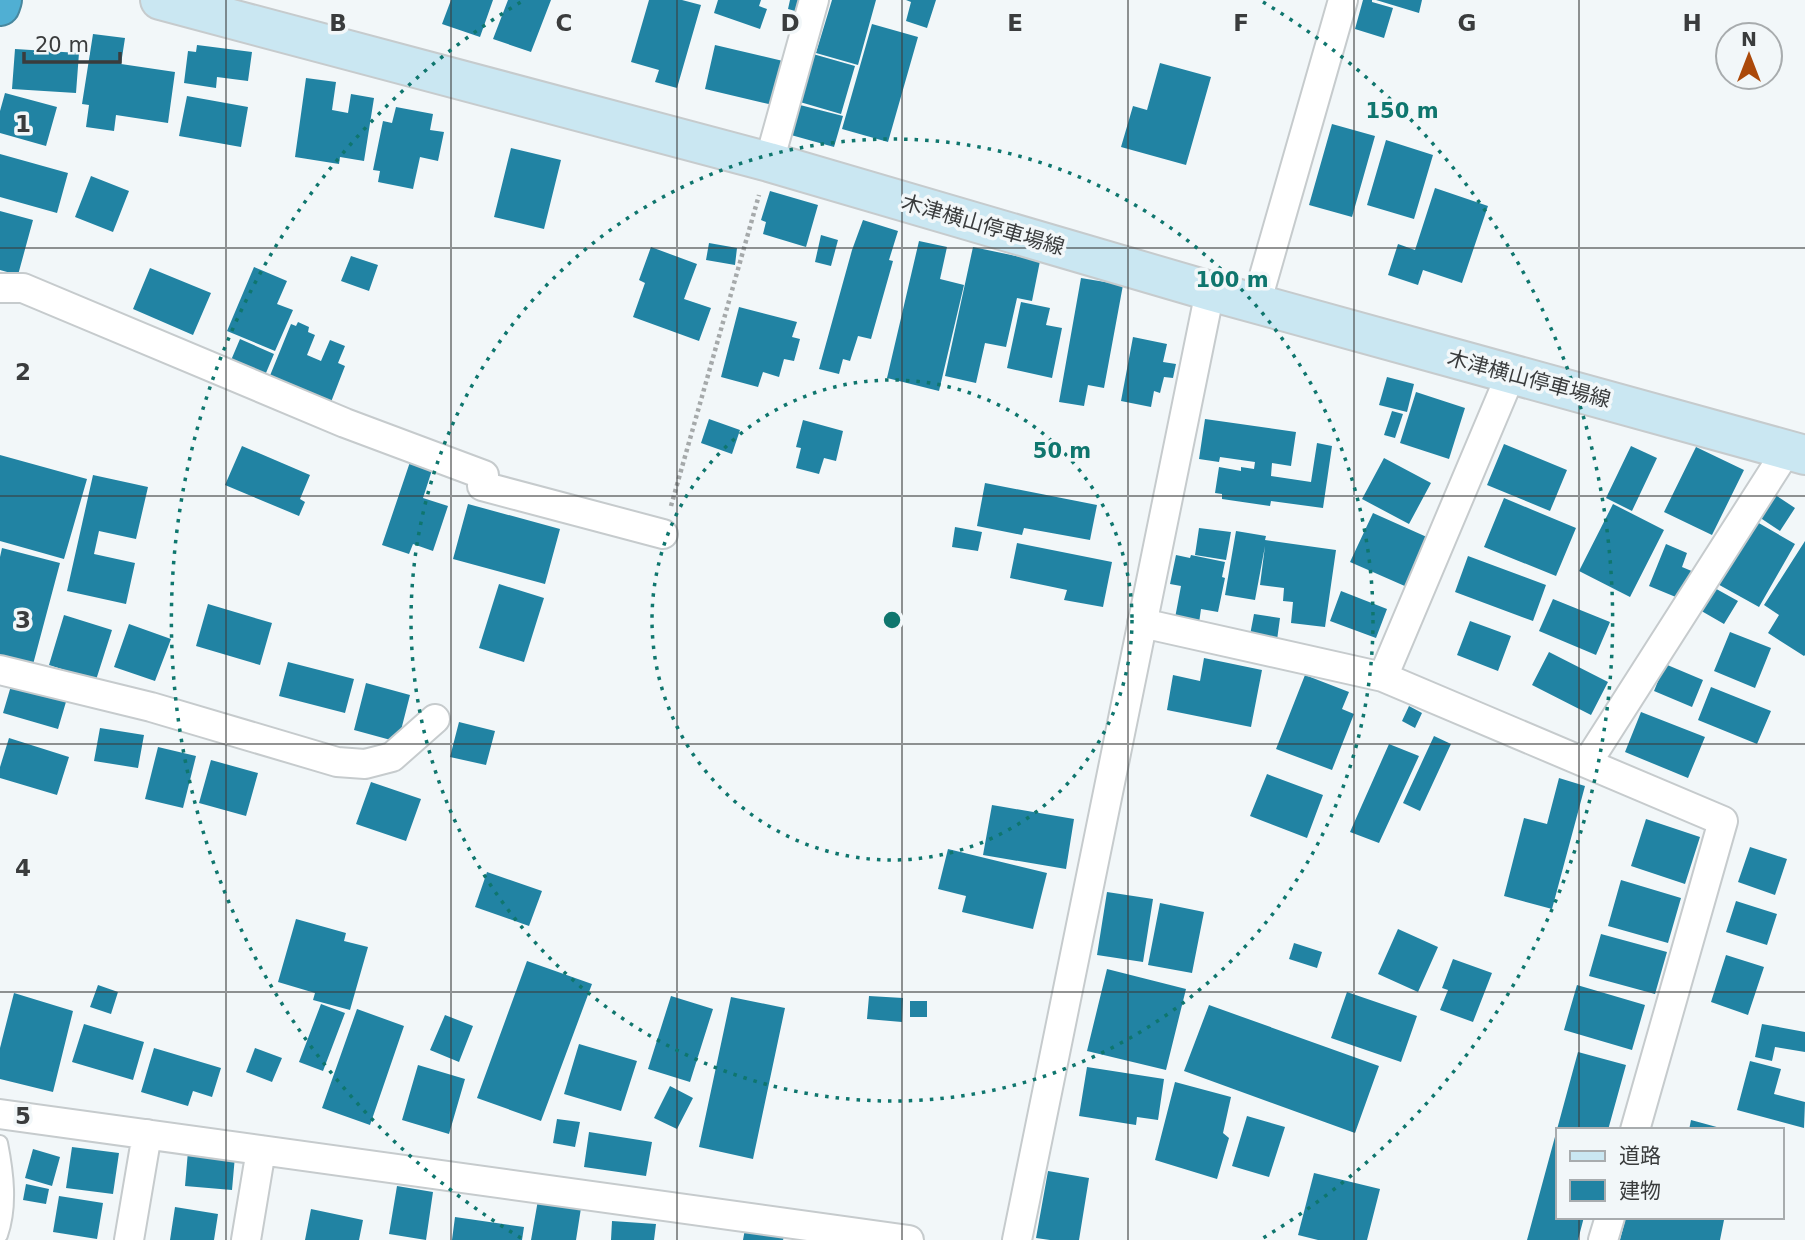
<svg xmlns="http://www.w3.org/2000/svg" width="1805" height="1240" font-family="'DejaVu Sans','Noto Sans JP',sans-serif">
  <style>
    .building { fill: #2183a3 }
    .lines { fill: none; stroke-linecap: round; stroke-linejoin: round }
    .lane-casing { stroke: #c6cbcd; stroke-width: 18 }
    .street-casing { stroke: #c6cbcd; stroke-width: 32 }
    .secondary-casing { stroke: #c6cbcd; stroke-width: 42 }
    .highway-casing { stroke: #48879e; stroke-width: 42 }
    .path { stroke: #a5a9aa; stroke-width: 4.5; stroke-dasharray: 3.5 3.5; stroke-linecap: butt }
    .lane { stroke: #fff; stroke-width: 14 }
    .street { stroke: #fff; stroke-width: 28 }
    .secondary { stroke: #cae7f2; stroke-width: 38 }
    .highway { stroke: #50afd3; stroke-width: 38 }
    .grid { fill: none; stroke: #3a3c3d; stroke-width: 2; stroke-opacity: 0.55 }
    .ring { fill: none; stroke: #0f766e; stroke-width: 3.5; stroke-dasharray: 3.5 7 }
    .labels { text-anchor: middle; stroke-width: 7; stroke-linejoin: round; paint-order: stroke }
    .street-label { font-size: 21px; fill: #3a3c3d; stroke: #f2f7f9 }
    .grid-label { font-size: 23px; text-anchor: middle; font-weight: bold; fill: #3a3c3d; stroke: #f2f7f9; stroke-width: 7; stroke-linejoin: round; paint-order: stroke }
    .centre { fill: #0f766e; stroke: #f2f7f9; stroke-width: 3.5 }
    .ring-label { font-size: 21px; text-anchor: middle; font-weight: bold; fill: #0f766e; stroke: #f2f7f9; stroke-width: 7; stroke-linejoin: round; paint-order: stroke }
  </style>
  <rect width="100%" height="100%" fill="#f2f7f9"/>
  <path class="building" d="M451,0H493L480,37L442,24Z
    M508,0H551L531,52L493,39Z
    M649,0H682L701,5L677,88L655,82L659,70L631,62Z
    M718,0H761L759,6L767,9L760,29L714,13Z
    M790,0H810L806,14L788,9Z
    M832,0H876L858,65L816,53Z
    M906,0H936L927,28L906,21L911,2Z
    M1363,0H1372V2L1393,8L1384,38L1355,29Z
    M1376,0H1422L1419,13Z
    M872,24L918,37L888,142L842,129Z
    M93,34L125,38L121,64L175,72L168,123L116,115L114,131L86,127L89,105L82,104Z
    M197,45L252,52L248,81L217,77L216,88L184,83L188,51L196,52Z
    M715,45L783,61L773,105L705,89Z
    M15,49L79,53L76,93L12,89Z
    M813,54L855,66L841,114L800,102Z
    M1160,63L1211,77L1186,165L1121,147L1133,106L1147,110Z
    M306,78L336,82L332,110L348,113L351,94L374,98L364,161L340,157L339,164L295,157Z
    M5,93L57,107L46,146L0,133V111Z
    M187,96L248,107L241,147L179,136Z
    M800,105L843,116L834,147L791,135Z
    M396,107L433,114L430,130L444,132L438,161L420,157L413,189L378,182L380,171L373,170L383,121L392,123Z
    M1332,124L1375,136L1352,217L1309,205Z
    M1386,140L1433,155L1414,219L1367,205Z
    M511,148L561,160L544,229L494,217Z
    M0,154L68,173L57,213L0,197Z
    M91,176L129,191L113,232L75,217Z
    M1435,188L1488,206L1462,283L1423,270L1418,285L1388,275L1398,244L1415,250Z
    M770,191L818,205L806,247L763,234L766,222L761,220Z
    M0,211L33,220L18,275L0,270Z
    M863,220L898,231L889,260L893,261L871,339L858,336L850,361L843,359L839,374L819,369L852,250Z
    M821,235L838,240L831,266L815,262Z
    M919,241L947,247L940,279L964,285L939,391L887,378Z
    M709,243L737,248L735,265L706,260Z
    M651,247L697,264L684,299L711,308L699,341L633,317L645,283L639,280Z
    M973,247L1040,261L1032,301L1017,298L1006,347L985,343L976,383L945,376Z
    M351,256L378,265L369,291L341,281Z
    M254,267L287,281L277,304L293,310L275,351L227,331Z
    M150,268L211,293L193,335L133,309Z
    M1081,278L1123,285L1104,388L1088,385L1084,406L1059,402Z
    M1021,302L1050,308L1046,325L1062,328L1052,378L1007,368Z
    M739,307L797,322L792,337L800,339L794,361L784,359L779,377L763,372L758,387L721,377Z
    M298,322L309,327L308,332L315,335L307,355L321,361L330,340L345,346L338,363L345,366L331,402L269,378L291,324L296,326Z
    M1133,337L1167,344L1163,362L1176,364L1173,378L1164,377L1160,393L1154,391L1151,407L1121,401Z
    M240,339L274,354L263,380L229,365Z
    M1387,377L1414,384L1407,412L1379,405Z
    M1416,392L1465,408L1449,459L1400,443Z
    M1392,411L1403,414L1395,438L1384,435Z
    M709,419L740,430L732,454L701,443Z
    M1205,419L1296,432L1291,466L1272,463L1271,476L1311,482L1317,443L1332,446L1323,508L1271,501L1270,506L1222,499V494L1215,493L1219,467L1241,471V467L1254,469L1255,462L1220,457L1219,462L1199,459Z
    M803,420L843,431L836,461L824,458L819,474L796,468L801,448L796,447Z
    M1504,444L1567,470L1550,511L1487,485Z
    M242,446L310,475L300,499L305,502L299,516L225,485Z
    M1631,446L1657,458L1632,511L1606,498Z
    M1696,447L1744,470L1712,535L1664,512Z
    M0,455L87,479L64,559L0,541Z
    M1384,458L1431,483L1409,524L1362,499Z
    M411,459L433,467L423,498L448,506L433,551L413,544L409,554L382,545Z
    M93,475L148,487L136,539L99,531L94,554L135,563L126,604L67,591Z
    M985,483L1097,505L1090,540L1024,528L1022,535L977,526Z
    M1774,494L1795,508L1780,531L1759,517Z
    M1504,498L1576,528L1556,576L1484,547Z
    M468,504L560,529L545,584L453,559Z
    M1613,504L1664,530L1630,597L1579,571Z
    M1373,513L1429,538L1407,587L1350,562Z
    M1750,518L1795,544L1759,607L1714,582Z
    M955,527L982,532L978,551L952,547Z
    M1199,528L1231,532L1226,560L1195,555Z
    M1236,531L1266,536L1265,540L1336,550L1325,627L1291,623L1293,602L1283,601L1284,588L1260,585L1265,546L1255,600L1225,595Z
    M1805,541V655L1804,656L1768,633L1779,615L1764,605Z
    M1017,543L1112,562L1103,607L1064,600L1067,590L1010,578Z
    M1666,544L1687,553L1682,567L1694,572L1683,600L1649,586Z
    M2,548L60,563L31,672L0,664V557Z
    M1176,555L1190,558L1191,555L1225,562L1222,577L1225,578L1218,612L1201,609L1199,623L1175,618L1181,586L1170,584Z
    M1468,556L1546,585L1533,621L1455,592Z
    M499,584L544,598L524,662L479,648Z
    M1711,586L1738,601L1724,624L1698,609Z
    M1341,591L1387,609L1376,638L1330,621Z
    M1553,599L1610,622L1596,655L1539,631Z
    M208,604L272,623L260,665L196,646Z
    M1254,614L1280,618L1277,640L1250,635Z
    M64,615L112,630L96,680L49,665Z
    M1470,621L1511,636L1498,671L1457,655Z
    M129,624L171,639L155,681L114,667Z
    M1730,632L1771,648L1755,688L1714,671Z
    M1549,652L1608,682L1591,715L1532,685Z
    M1204,658L1262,670L1251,727L1167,710L1173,675L1200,681Z
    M288,662L354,679L345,713L279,696Z
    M1665,664L1703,680L1692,707L1654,691Z
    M1305,675L1349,692L1342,709L1354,714L1332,770L1276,749Z
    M13,679L68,695L58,729L3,713Z
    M366,683L410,695L398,742L354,730Z
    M1711,687L1771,711L1757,744L1698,720Z
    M1409,706L1422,713L1415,728L1402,721Z
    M1641,712L1705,737L1688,778L1625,752Z
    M459,722L495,731L486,765L450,757Z
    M100,728L144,735L138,768L94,761Z
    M1434,736L1451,744L1420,811L1403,803Z
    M9,738L69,757L57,795L0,778V767Z
    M1389,744L1419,756L1379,843L1350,832Z
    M158,747L196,756L183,808L145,799Z
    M211,760L258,773L246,816L199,803Z
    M1267,774L1323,795L1307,838L1250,816Z
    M1559,778L1585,786L1552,909L1504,896L1524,818L1547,824Z
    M371,782L421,799L406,841L356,824Z
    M992,805L1074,819L1066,869L983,855Z
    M1646,819L1700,837L1685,884L1631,866Z
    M1750,847L1787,859L1775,895L1738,882Z
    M948,849L1047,873L1033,929L962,912L966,896L938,889Z
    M487,872L542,891L529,926L475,907Z
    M1621,880L1681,898L1668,943L1608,926Z
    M1107,892L1153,899L1143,962L1097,955Z
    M1736,901L1777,914L1767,945L1726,932Z
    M1160,903L1204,912L1192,973L1148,965Z
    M296,919L346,933L344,941L368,947L350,1010L313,1000L315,993L278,982Z
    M1398,929L1438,947L1418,992L1378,974Z
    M1601,934L1667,952L1655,994L1589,976Z
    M1294,943L1322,952L1317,968L1289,959Z
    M1726,955L1764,967L1748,1015L1711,1002Z
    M1453,959L1492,973L1473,1022L1440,1010L1448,990L1442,988Z
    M527,961L592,984L541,1121L477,1098Z
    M1107,969L1186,989L1166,1070L1087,1051Z
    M98,985L118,992L111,1014L90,1007Z
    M1577,985L1645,1005L1632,1050L1564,1030Z
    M1347,992L1417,1016L1401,1062L1331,1038Z
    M14,993L73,1011L53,1092L0,1079V1048Z
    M671,996L713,1009L690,1082L648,1069Z
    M869,996L903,998L902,1022L867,1019Z
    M731,997L785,1008L753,1159L699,1147Z
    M910,1001H927V1017H910Z
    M321,1004L345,1013L323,1071L299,1062Z
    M1209,1005L1379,1066L1355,1133L1184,1071Z
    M357,1009L404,1026L370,1125L322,1108Z
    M445,1015L473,1026L459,1062L430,1050Z
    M84,1024L144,1042L133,1080L72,1062Z
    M1762,1024L1805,1032V1052L1775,1047L1772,1061L1755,1057Z
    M579,1044L637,1061L621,1111L564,1094Z
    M154,1048L221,1068L212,1097L193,1091L188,1106L141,1092Z
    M255,1048L282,1058L272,1082L246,1072Z
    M1578,1052L1626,1065L1608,1130H1558V1217H1584L1578,1240H1527Z
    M1750,1061L1781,1069L1774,1094L1805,1102L1804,1128L1737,1110Z
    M418,1065L465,1079L449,1134L402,1120Z
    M1087,1067L1164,1079L1158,1120L1137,1117L1136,1125L1079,1116Z
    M1175,1082L1231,1097L1223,1133L1229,1138L1217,1179L1155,1160Z
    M670,1086L693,1098L677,1129L654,1118Z
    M1247,1116L1285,1127L1269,1177L1232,1166Z
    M557,1119L580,1122L575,1147L553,1143Z
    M1691,1120L1724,1129V1130H1689Z
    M589,1132L652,1142L646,1176L584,1167Z
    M72,1147L119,1153L113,1194L66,1188Z
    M33,1149L60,1157L52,1186L25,1178Z
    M188,1151L235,1156L232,1190L185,1186Z
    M1048,1171L1089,1178L1079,1240H1050L1036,1238Z
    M1314,1173L1380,1189L1367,1240H1318L1298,1235Z
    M26,1184L49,1189L46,1204L23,1200Z
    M397,1186L433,1192L426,1240L389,1234Z
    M59,1196L103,1203L97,1239L53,1232Z
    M538,1200L581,1208L576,1240H531Z
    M175,1207L218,1214L214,1240H170Z
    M311,1209L363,1220L359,1240H305Z
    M455,1217L524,1227L522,1240H452Z
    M1626,1217H1711L1724,1220L1720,1240H1620Z
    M612,1221L656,1224L654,1240H611Z
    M745,1229L784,1237L783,1240H743Z"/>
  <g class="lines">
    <defs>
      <path id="lane" d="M0,1143C6,1173 10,1206 0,1235"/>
      <path id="street" d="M769,162L814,0
        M0,288H23L345,423L484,475L482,486L663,534
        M1256,304L1343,0
        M1142,623L1383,677L1723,821L1635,1130
        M0,670L151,707L337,762L365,764L392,757L435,719
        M1383,677L1511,374
        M1587,763L1787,450
        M0,1114L909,1240
        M129,1240L147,1134
        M246,1240L261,1150
        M1017,1240L1210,291
        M1603,1240L1610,1217"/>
      <path id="secondary" d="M160,0L769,162L1210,291L1805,455"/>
      <path id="highway" d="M0,6L2,0"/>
    </defs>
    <use href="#lane" class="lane-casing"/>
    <use href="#street" class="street-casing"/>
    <use href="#secondary" class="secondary-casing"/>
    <use href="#highway" class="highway-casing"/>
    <path class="path" d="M671,506L759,195"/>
    <use href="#lane" class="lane"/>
    <use href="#street" class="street"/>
    <use href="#secondary" class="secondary"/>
    <use href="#highway" class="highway"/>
  </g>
  <path class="grid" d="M226,0V1240M451,0V1240M677,0V1240M902,0V1240M1128,0V1240M1354,0V1240M1579,0V1130M0,248H1805M0,496H1805M0,744H1805M0,992H1805M1579,1217V1240"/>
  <g class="ring">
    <circle cx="892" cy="620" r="240"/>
    <circle cx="892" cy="620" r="481"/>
    <path d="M521 1238A721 721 0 0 1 521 2M1263 2A721 721 0 0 1 1263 1238"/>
  </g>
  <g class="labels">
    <g class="street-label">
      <text transform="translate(983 225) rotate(16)" y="7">木津横山停車場線</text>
      <text transform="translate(1529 379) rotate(15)" y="7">木津横山停車場線</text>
    </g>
  </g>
  <g class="grid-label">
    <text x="338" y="31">B</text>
    <text x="564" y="31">C</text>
    <text x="790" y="31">D</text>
    <text x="1015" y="31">E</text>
    <text x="1241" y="31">F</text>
    <text x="1467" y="31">G</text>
    <text x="1692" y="31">H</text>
    <text x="23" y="132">1</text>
    <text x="23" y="380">2</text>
    <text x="23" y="628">3</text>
    <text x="23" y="876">4</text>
    <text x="23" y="1124">5</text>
  </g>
  <circle cx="892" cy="620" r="10" class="centre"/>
  <g class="ring-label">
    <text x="1402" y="118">150 m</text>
    <text x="1232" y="287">100 m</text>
    <text x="1062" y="458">50 m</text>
  </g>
  <rect x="1556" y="1128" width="228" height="91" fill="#f2f7f9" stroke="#a8acae" stroke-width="2"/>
  <rect x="1570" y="1151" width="35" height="10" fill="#cae7f2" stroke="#a8acae" stroke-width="2"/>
  <text x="1619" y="1163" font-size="21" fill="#3a3c3d">道路</text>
  <rect x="1570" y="1180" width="35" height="21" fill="#2183a3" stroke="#a8acae" stroke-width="2"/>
  <text x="1619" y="1198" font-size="21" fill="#3a3c3d">建物</text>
  <g transform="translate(1749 56)"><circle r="33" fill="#f2f7f9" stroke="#a8acae" stroke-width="2"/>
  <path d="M0-5L12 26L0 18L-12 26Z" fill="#ab490a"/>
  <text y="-10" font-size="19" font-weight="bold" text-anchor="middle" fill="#3a3c3d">N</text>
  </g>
  <path d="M24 52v10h96v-10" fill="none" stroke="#3a3c3d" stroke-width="3.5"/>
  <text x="35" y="52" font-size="21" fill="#3a3c3d" stroke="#f2f7f9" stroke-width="5" paint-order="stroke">20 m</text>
</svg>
